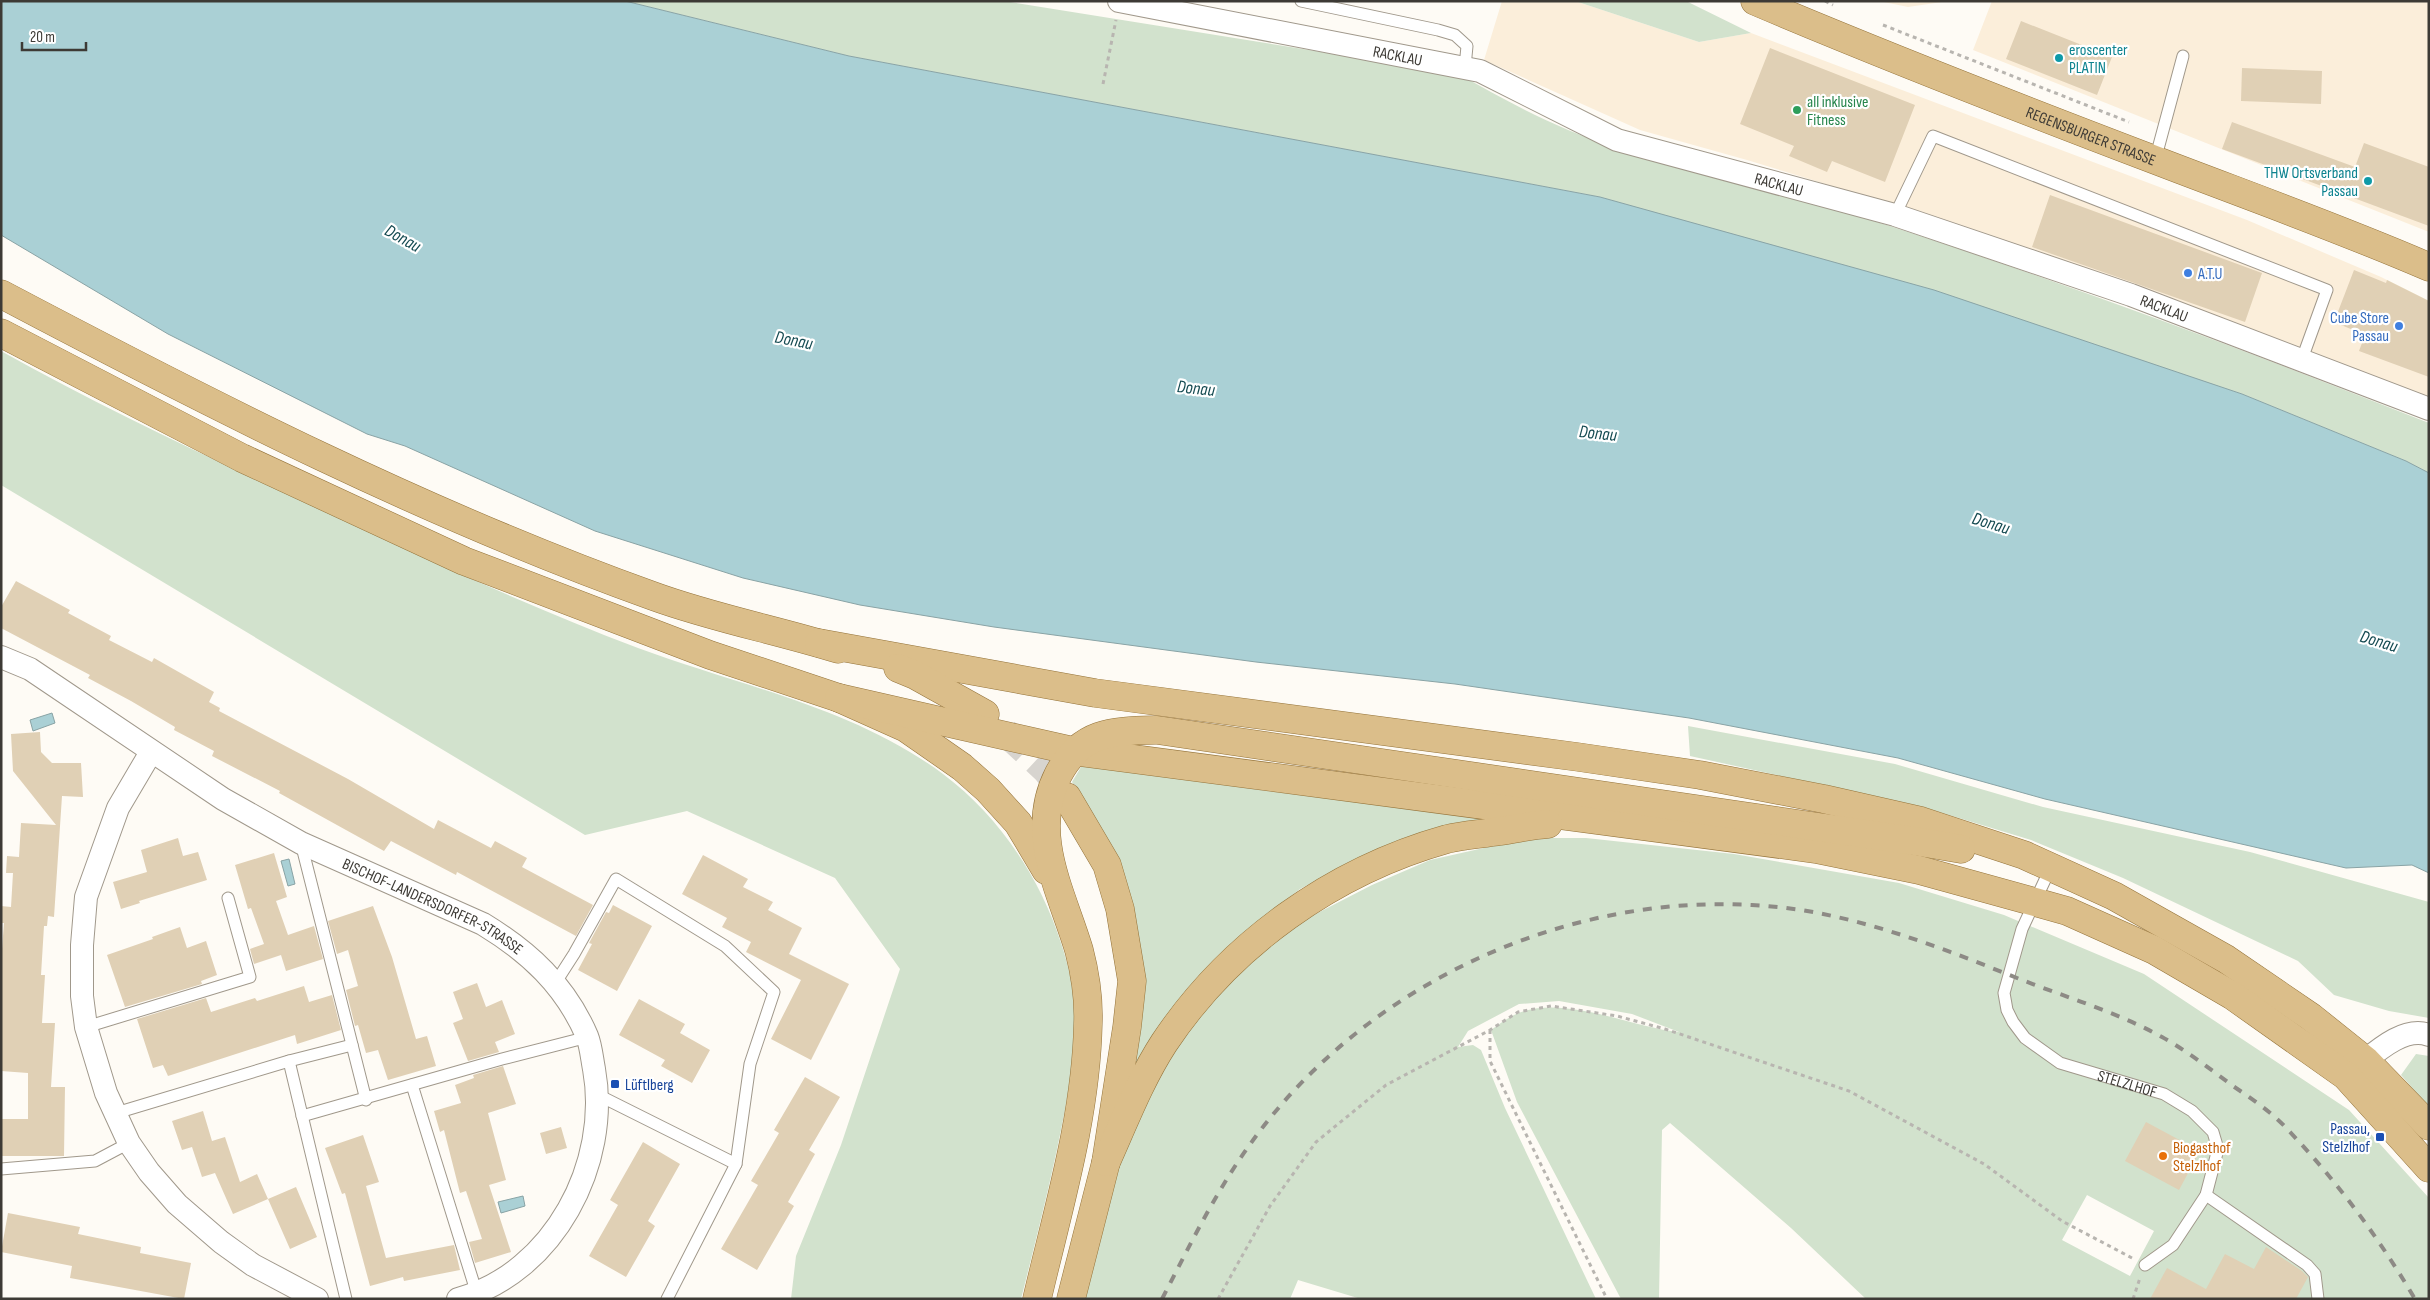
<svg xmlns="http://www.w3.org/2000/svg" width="2430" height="1300" font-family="'Sofia Sans Condensed',sans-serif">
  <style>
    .built { fill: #fbeeda }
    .green { fill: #d2e2cd; fill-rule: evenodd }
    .water { fill: #aad0d5; stroke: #89a3a5 }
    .building { fill: #e0d0b5 }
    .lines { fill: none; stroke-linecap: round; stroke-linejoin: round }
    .primary-tunnel { stroke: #d7d4cf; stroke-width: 28; stroke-dasharray: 28 14; stroke-linecap: butt }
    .service-casing { stroke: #a0988b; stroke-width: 13 }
    .minor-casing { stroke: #a0988b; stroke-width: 24 }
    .primary-casing { stroke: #94733a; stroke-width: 29 }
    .path { stroke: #b8b5b0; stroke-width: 3; stroke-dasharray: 4 4; stroke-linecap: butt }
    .service { stroke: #fff; stroke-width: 11 }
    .minor { stroke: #fff; stroke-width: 22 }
    .primary { stroke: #dbbe8a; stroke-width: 28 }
    .rail { stroke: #8d8a85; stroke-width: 4; stroke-dasharray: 9 9; stroke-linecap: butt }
    .culture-dot { fill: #0f9aa8; stroke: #fff; stroke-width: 2 }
    .leisure-dot { fill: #2e9e5b; stroke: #fff; stroke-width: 2 }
    .shop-dot { fill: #3f7fe0; stroke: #fff; stroke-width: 2 }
    .transit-dot { fill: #1a4fb4; stroke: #fff; stroke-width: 2 }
    .food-dot { fill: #e8710a; stroke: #fff; stroke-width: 2 }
    .labels { text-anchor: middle; stroke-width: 4.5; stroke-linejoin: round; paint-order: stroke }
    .culture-label { font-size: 16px; fill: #0d838f; stroke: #fff; text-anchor: start }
    .street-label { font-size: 16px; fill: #3d3a35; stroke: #fff }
    .leisure-label { font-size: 16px; fill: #27864d; stroke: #fff; text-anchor: start }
    .shop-label { font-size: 16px; fill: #366cbe; stroke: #fff; text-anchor: start }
    .transit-label { font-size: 16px; fill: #164399; stroke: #fff; text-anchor: start }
    .food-label { font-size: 16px; fill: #c56008; stroke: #fff; text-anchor: start }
    .water-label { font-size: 18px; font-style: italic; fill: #144a51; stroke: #fff }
  </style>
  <rect width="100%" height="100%" fill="#fefbf5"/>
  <path class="built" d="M1502,1H1575L1699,42L1751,33L2247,220L2381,277L2429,301V398L1946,221L1747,160L1640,130L1484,60Z
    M1879,1H1949L1908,7Z
    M1992,1H2429V232L1973,50Z"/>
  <path class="green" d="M625,1H1004L1459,74C1507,102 1561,130 1614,147C1706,176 1801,197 1893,227C2074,286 2252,353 2429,423V473L2406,461L2242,394L1600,197L849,56Z
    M1575,1H1686L1751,33L1699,42Z
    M1,351C105,409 212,459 320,509C424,558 530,607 638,648C740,686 853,707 943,774C998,815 1040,877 1061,943C1072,976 1078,1011 1076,1046C1075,1067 1068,1089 1065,1110C1053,1173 1037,1236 1021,1299H791L796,1256L841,1145L900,969L835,878L687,811L585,835L1,485Z
    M1688,726L1895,764L2043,807L2250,852L2429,902V1018L2389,1011L2334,995L2298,961L2123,878L2031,840L1926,808L1690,756Z
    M1084,762L1267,791L1508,819L1337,870L1300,889L1239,938L1139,1066H1133L1108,843L1072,782Z
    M1528,838H1586L1734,854L1899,883L2004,915L2144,974L2349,1110L2429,1198V1299H1866L1791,1228L1670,1123L1662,1130L1659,1299H1621L1517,1102L1491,1030C1498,1025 1506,1019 1514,1015C1561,992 1632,1028 1679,1032L1632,1014L1559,1001L1519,1004L1468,1031L1458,1047L1473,1045L1481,1050L1505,1108L1596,1299H1361L1298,1280L1290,1299H1082L1119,1154L1180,1038L1237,969L1302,921L1372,885L1430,860ZM2087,1195L2154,1231L2130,1276L2062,1240Z
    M2416,1054L2429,1056V1107L2401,1075Z"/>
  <path class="water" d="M1,1H625L849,56L1600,197L1934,290L2242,394L2406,461L2429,473V873L2412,865L2346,868L2045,799L1898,758L1689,718L1455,684L1256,662L994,627L860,605L743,578L595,531L405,446L367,434L168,334L1,235Z
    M52,713L55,723L33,731L30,720Z
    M289,859L295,884L288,886L281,861Z
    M523,1196L525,1206L501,1213L498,1202Z"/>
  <path class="building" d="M2021,21L2112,57L2097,95L2006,59Z
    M1770,48L1915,105L1885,182L1832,161L1827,172L1789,156L1794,146L1740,124Z
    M2242,68L2322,71L2321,104L2241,101Z
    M2232,122L2355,167L2364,143L2429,167V226L2222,149Z
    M2050,195L2262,273L2245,322L2032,247Z
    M2354,270L2386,283L2387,280L2429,301V377L2359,351L2365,335L2334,322Z
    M16,581L70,610L68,613L111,636L109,640L152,662L154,658L214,692L209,702L220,708L219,711L348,779L434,829L438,820L491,848L495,841L527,858L522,867L593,905L576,936L457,872L456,875L391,841L384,851L279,793L280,791L212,756L214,751L174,730L175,727L131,701L88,678L90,675L1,628V607Z
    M40,732L41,752L52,763H81L83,797L62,796L54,917L48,916L47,926H44L41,975H45L42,1023H55L51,1087H65L64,1156H1V1119H28V1073L1,1071V962L4,923H1V906L11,907L13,873H6L7,856L19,857L21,823L56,825L13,771L11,734Z
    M178,838L183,856L198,852L207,880L139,901L140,903L121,909L113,882L147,872L141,850Z
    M274,853L287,897L276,901L288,935L314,926L323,959L286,971L281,955L254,964L250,949L264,944L251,908L248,909L235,865Z
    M703,855L748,879L743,887L773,902L768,910L802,928L789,954L849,984L811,1060L771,1039L801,980L746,952L751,942L722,927L727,918L682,894Z
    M613,905L652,926L617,991L578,970L592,944L589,943L606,912L609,913Z
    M373,906L392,957L416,1039L427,1036L436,1066L388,1080L378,1050L366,1053L358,1025L355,1026L346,990L358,986L348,950L337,954L328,921Z
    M180,927L187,948L206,941L217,975L201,981L202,984L125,1007L107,955L153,939L152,937Z
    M477,983L486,1007L502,1000L515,1034L495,1042L499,1052L468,1061L453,1023L463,1019L453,992Z
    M304,986L309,1002L332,995L341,1030L297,1044L295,1035L168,1076L163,1065L153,1068L137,1019L206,998L211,1012L255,998L257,1001Z
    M639,999L685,1024L680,1033L710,1050L692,1083L661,1066L665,1060L619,1035Z
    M503,1066L516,1104L488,1113L506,1180L489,1185L511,1252L475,1263L469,1242L482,1239L466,1191L460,1193L444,1130L440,1132L434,1111L461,1103L455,1085L474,1078L473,1075Z
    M805,1077L840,1097L809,1150L815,1154L788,1202L794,1206L757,1270L721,1249L758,1185L751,1181L779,1133L774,1130Z
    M203,1111L212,1141L225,1137L240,1182L257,1174L268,1199L233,1214L215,1173L202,1177L192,1147L182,1150L172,1121Z
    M2146,1122L2200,1151L2179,1190L2125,1161Z
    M561,1127L567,1148L546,1154L540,1133Z
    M363,1135L379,1182L366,1186L386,1258L454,1245L460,1270L404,1281L403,1277L370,1286L345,1193L342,1194L325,1148Z
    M643,1142L680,1164L648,1221L655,1226L626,1277L589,1256L618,1205L610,1200Z
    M296,1187L317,1237L290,1249L268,1199Z
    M8,1213L80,1227L78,1234L141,1247L140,1253L191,1263L184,1299L70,1278L72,1266L1,1252Z
    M2266,1247L2302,1271L2308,1277L2296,1299H2150L2167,1268L2206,1289L2225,1254L2254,1269Z"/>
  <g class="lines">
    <path class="primary-tunnel" d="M1005,732L1046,770L1067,797"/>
    <defs>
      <g id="service">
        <path d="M1301,1L1438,30L1455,35L1467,46L1465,67"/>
        <path d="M2155,160L2183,56"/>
        <path d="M1895,215L1933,136L2327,290L2302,359"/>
        <path d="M301,843L366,1100"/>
        <path id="s1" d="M2051,867L2022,929L2004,993L2007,1010L2013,1022L2025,1038L2060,1063L2164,1094L2192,1111L2213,1132L2218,1149L2206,1195L2173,1245L2145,1265"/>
        <path d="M556,982L574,954L616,879L725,946L774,992L750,1064L736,1164L667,1299"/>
        <path d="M86,1027L250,977L228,898"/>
        <path d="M289,1061L346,1299"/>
        <path d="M412,1085L477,1294"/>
        <path d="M598,1095L736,1164"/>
        <path d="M116,1113L289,1061L352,1045"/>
        <path d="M302,1116L502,1059L588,1037"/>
        <path d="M1,1169L95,1161L129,1143"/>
        <path d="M2206,1195L2307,1265L2315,1274L2318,1299"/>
      </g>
      <g id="minor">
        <path id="s2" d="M1119,1L1480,71L1617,140L1895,215L2131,295L2429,409"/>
        <path id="s3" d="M1,657L30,669L223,799L301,843L483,924C529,952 565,985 587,1036C591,1046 592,1059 594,1069C611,1163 554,1273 458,1299"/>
        <path d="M151,752L118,808L86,897L82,945V996L86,1027L106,1093L129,1143L149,1172L177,1204L221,1242L253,1265L317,1299"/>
        <path d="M2352,1071C2372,1056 2402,1025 2429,1035"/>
      </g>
      <g id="primary">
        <path id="s4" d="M1755,1C1887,57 2021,109 2155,160C2246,195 2339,228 2429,267"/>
        <path d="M1,294C213,406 427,515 653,596C713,618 777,630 838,649"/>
        <path d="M1,333L242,458L464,561L710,655L839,698L906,728L962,767L988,790L1018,823L1046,870"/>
        <path d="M819,643L1095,693L1578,757L1700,775L1824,799L1921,821L2024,855L2114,896L2226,959L2311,1017L2366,1061L2429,1126"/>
        <path d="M898,668L915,675L985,714"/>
        <path d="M839,698L1073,751L1816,849L1919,870L2035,902L2067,911L2154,950L2233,996L2346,1076L2429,1168"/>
        <path d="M1067,797L1107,865L1120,909L1132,981L1127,1027L1106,1162L1071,1299"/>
        <path d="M1106,1162C1124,1122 1140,1080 1164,1043C1230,944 1333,871 1447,839C1464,835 1482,834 1500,831C1516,829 1532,825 1548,824"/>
        <path d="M1037,1299C1058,1209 1086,1117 1088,1024C1089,1000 1085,973 1079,950C1062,893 1028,834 1058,775C1081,731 1112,731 1157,730L1914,841L1961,849"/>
      </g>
    </defs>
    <use href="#service" class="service-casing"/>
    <use href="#minor" class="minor-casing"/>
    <use href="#primary" class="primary-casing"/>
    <path class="path" d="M1825,1L1833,5
      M1883,25L2129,122
      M1103,84L1116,20
      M1490,1030V1061L1607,1299
      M1218,1299L1270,1206L1316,1142L1386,1085L1490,1030L1518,1012L1551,1006L1617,1016L1665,1029L1849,1091L1984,1164L2062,1221L2132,1258
      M2133,1299L2140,1278"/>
    <use href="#service" class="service"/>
    <use href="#minor" class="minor"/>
    <use href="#primary" class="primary"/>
    <path class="rail" d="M1162,1299C1190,1245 1216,1191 1251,1143C1373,973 1595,879 1801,910C1876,922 1947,950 2017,978C2065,997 2117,1012 2162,1037C2187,1051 2210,1069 2233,1086C2252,1099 2273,1113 2288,1130C2337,1181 2379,1238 2415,1299"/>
  </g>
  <g class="culture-dot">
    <circle cx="2059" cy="58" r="5"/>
    <circle cx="2368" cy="181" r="5"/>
  </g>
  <circle class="leisure-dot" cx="1797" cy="110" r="5"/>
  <g class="shop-dot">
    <circle cx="2188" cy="273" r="5"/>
    <circle cx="2399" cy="326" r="5"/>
  </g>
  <g class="transit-dot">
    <rect x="610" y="1079" width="10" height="10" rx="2.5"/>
    <rect x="2375" y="1132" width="10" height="10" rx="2.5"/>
  </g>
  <circle class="food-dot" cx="2163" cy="1156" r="5"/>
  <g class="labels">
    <g class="culture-label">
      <text x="2069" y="55">eroscenter<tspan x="2069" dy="18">PLATIN</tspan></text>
      <text x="2358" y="178" text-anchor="end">THW Ortsverband<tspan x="2358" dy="18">Passau</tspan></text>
    </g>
    <g class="street-label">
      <text dy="6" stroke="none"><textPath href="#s2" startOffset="284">RACKLAU</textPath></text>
      <text dy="6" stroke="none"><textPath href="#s4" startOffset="362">REGENSBURGER STRASSE</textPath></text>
      <text dy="6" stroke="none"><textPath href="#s2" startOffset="689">RACKLAU</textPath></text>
      <text dy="6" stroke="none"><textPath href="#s2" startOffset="1094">RACKLAU</textPath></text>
      <text dy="6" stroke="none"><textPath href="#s3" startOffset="500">BISCHOF-LANDERSDORFER-STRASSE</textPath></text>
      <text dy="6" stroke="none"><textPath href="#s1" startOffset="299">STELZLHOF</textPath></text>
    </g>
    <g class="leisure-label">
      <text x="1807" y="107">all inklusive<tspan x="1807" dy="18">Fitness</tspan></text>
    </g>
    <g class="shop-label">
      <text x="2198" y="279">A.T.U</text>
      <text x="2389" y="323" text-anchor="end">Cube Store<tspan x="2389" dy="18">Passau</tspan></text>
    </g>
    <g class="transit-label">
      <text x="625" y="1090">Lüftlberg</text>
      <text x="2370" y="1134" text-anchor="end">Passau,<tspan x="2370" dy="18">Stelzlhof</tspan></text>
    </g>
    <g class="food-label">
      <text x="2173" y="1153">Biogasthof<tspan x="2173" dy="18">Stelzlhof</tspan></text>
    </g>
    <g class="water-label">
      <text transform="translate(403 238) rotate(29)" y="6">Donau</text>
      <text transform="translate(794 340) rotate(11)" y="6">Donau</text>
      <text transform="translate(1196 388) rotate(6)" y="6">Donau</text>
      <text transform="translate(1598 433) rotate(6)" y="6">Donau</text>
      <text transform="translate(1991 523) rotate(17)" y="6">Donau</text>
      <text transform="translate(2379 641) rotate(17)" y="6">Donau</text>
    </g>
  </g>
  <rect width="2430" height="1300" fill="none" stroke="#3d3a35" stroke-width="5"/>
  <path d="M22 42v8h64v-8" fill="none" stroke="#3d3a35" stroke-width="2.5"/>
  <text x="30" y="42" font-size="15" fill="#3d3a35" stroke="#ffffff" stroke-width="4" paint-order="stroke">20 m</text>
</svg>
